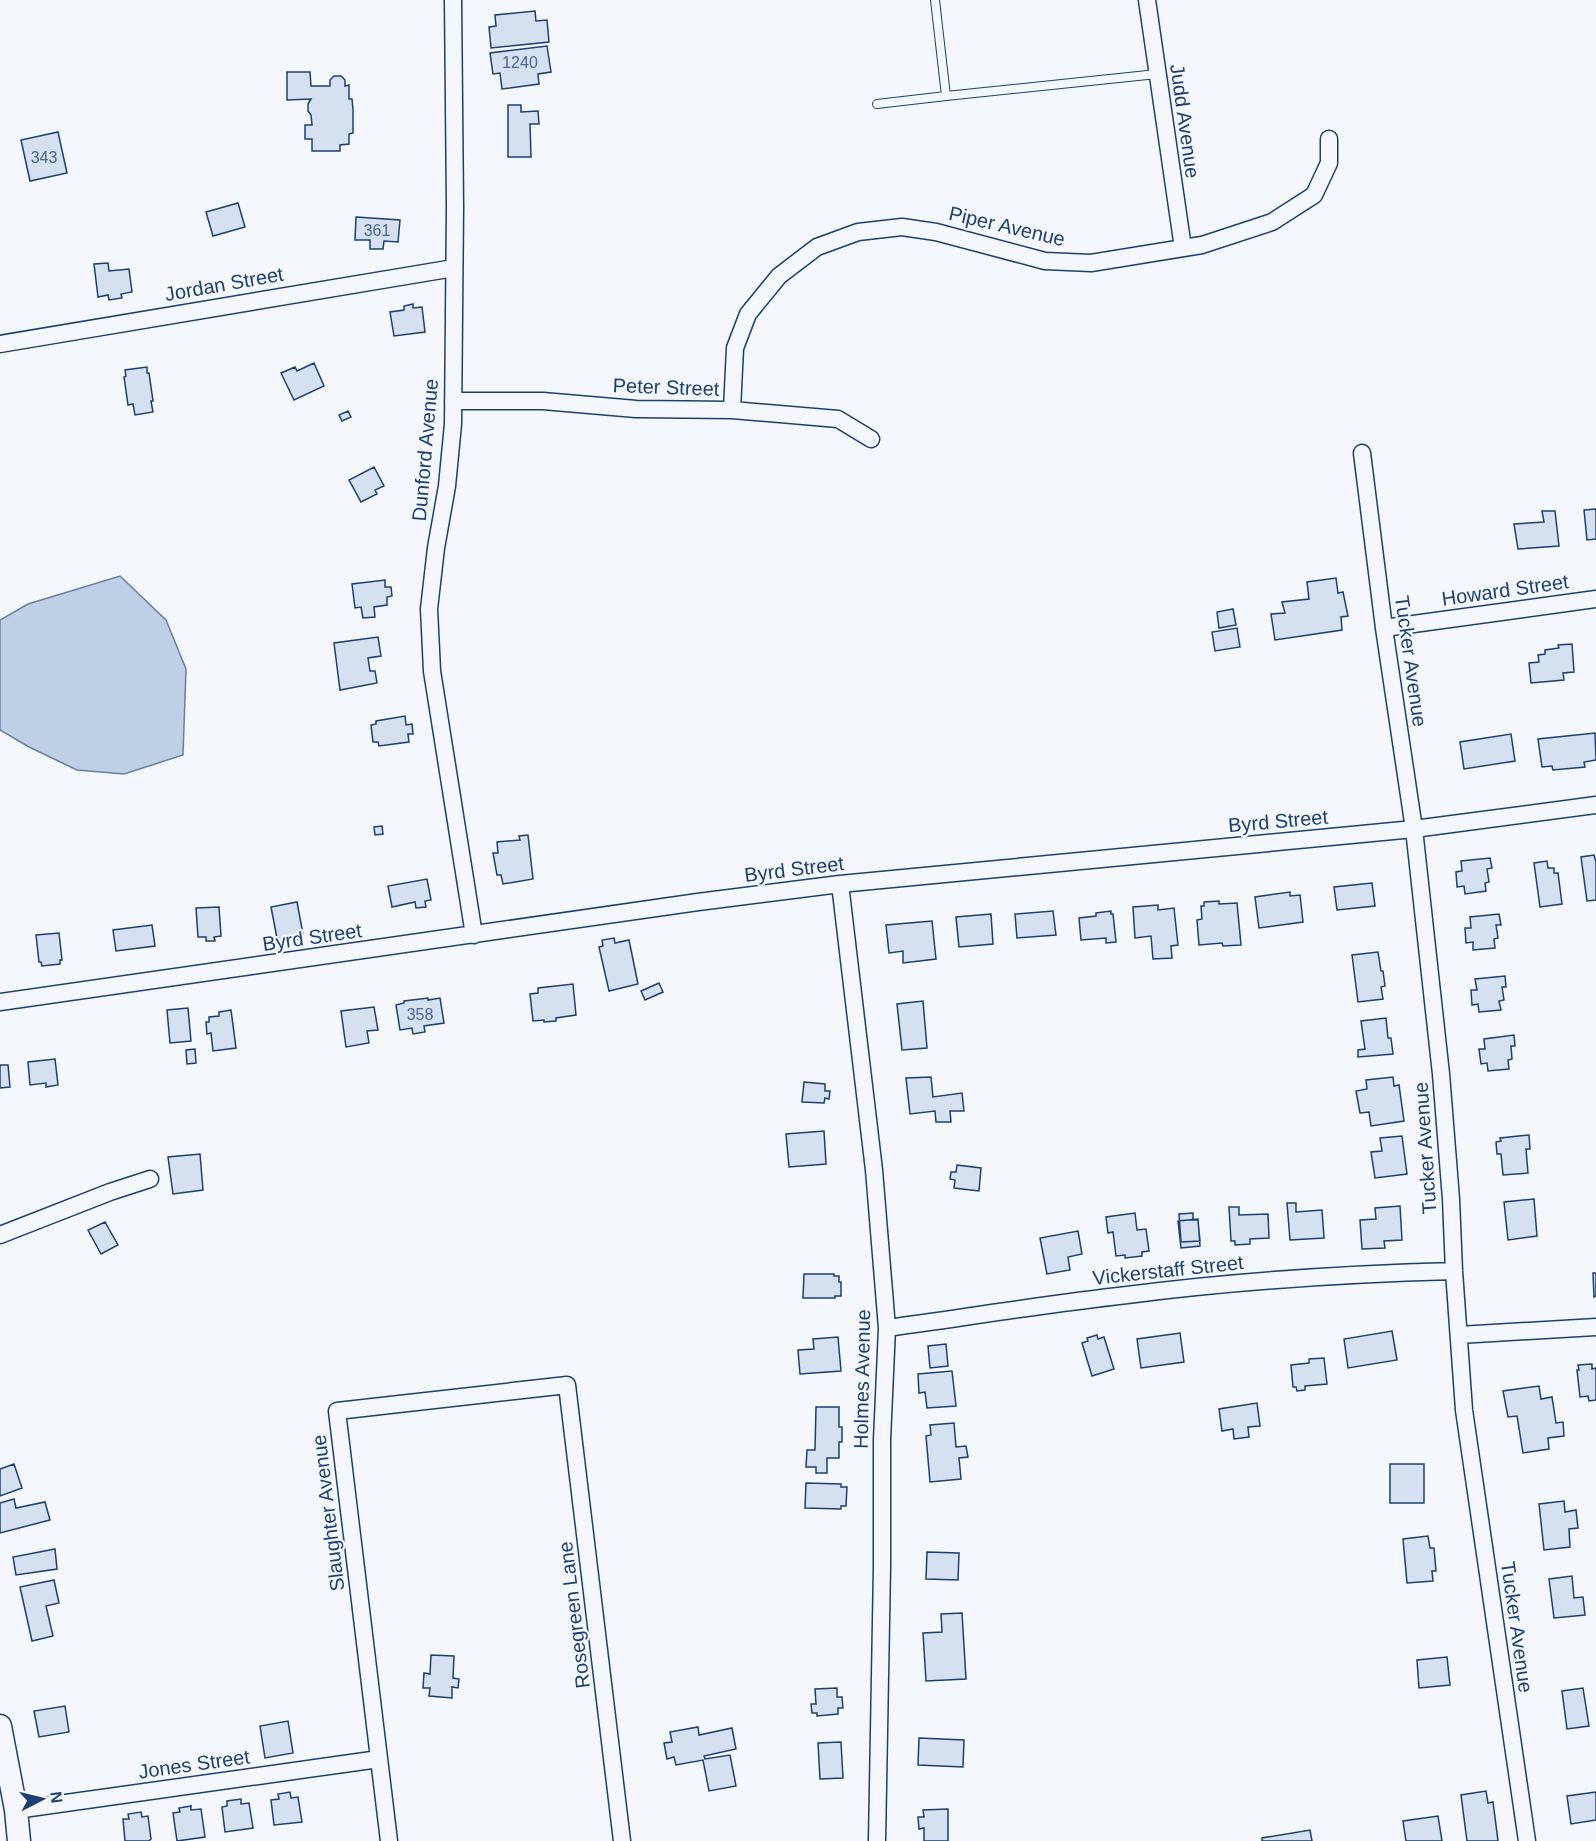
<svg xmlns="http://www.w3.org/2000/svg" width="1596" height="1841" font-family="Helvetica,sans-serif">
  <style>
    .water { fill: #bed0e5; stroke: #687fa3; stroke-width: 1.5 }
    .building { fill: #d5e0f0; stroke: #1d3f73; stroke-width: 1.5 }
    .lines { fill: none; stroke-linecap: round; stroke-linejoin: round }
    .lane-casing { stroke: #1d3f73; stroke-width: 10 }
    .street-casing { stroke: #1d3f73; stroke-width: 19 }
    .secondary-casing { stroke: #1d3f73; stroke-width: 25 }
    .lane { stroke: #f4f7fb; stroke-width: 8 }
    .street { stroke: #f4f7fb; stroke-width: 16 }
    .secondary { stroke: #f4f7fb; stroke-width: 22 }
    .labels { text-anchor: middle; stroke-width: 4.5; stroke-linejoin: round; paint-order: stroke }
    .number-label { font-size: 16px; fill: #4b6792 }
    .street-label { font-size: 20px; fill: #1d3f73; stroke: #f4f7fb }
  </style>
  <rect width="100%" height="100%" fill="#f4f7fb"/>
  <path class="water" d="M120,576L166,620L186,669L183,755L124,774L77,770L29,747L0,730V620L28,604Z"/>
  <path class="building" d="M535,11L536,21L547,20L549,42L491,48L489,27L496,26L495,15Z
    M547,46L551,72L538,74L539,84L502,89L500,73L493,74L490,53Z
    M287,72H310L311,86H330V80L334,76H341L345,80V86L349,85V99H352L353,110V133L349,134V144L340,145V151H312V139H305V125H312L311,115L308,111V104L311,99L287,100Z
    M508,105H521V112L538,111L539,124H530L531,157H508Z
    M58,132L67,173L30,181L21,140Z
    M238,203L245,227L213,236L206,212Z
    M356,217L400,220L398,242L384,241L383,249H370V240H355Z
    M108,263L109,271L129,269L132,292L121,294L122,298L109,300L108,295L98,297L94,264Z
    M413,304V308L422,307L425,332L394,336L390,312L404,310V306Z
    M314,363L324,386L294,400L281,373L295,367L297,371Z
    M147,367V373H149L153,401H151L153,412L135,415L133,404L128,405L124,377L126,376L125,370Z
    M348,411L351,417L342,421L339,415Z
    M374,467L384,486L375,490L377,494L361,502L349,480Z
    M1596,509V539L1587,540L1584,510Z
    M1542,511H1555L1559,546L1518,549L1514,524L1544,522Z
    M1336,578L1338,593L1343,592L1348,616L1341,617L1342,630L1275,640L1271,614L1285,613L1282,602L1309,599L1307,582Z
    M385,580V587H391L392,596L387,597V605L374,607L375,617L363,618L361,607L355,608L352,584Z
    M1233,609L1236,625L1219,628L1217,612Z
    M1237,628L1240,647L1215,651L1212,632Z
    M378,637L381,656L368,658L370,671H375L377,683L340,690L334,643Z
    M1572,644L1574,672L1563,673L1564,680L1531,683L1529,663L1539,662L1538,655L1545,654V650L1559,648L1558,645Z
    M405,716L406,725L412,724L413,734H408L409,742L379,746L378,742H373L371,725L376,724V721Z
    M1595,733L1596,760L1584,762L1585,767L1553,770L1552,766L1542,767L1538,739Z
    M1511,734L1515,761L1464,769L1460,742Z
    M382,826L383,834L375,835L374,827Z
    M528,835L533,879L503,884L501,875H497L493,853H498L497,842L520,840L519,836Z
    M1594,855L1596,862V900L1587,901L1581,857Z
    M1490,858L1492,868L1487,869L1489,882L1485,883L1486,891L1465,894L1464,886L1457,887L1456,872L1462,871L1461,861Z
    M1547,861L1548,868H1554V873H1558L1562,904L1540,907L1534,863Z
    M427,879L431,900L425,901L426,907L416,908L415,902L392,907L388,886Z
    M1372,883L1375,906L1337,910L1334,887Z
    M1290,892V896L1300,895L1303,922L1259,928L1255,897Z
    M1219,901V904L1237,903L1241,945L1223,946L1222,943L1199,945L1197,920L1202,919L1201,906H1204V902Z
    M297,902L303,934H300L301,939L280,943L279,938H277L271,907Z
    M1158,905V910L1174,908L1178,945L1171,946L1172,958L1153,959L1151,936L1135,938L1133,907Z
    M219,907L221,936L214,937L215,941H206V937H198L196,908Z
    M1053,911L1056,935L1017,938L1015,914Z
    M1111,911V914H1113L1116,942L1106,943V938L1081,940L1079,918L1096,916V913Z
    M991,914L993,944L959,947L956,917Z
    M1499,914L1501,925H1496L1498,938L1494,939L1495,948L1473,950V942L1466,943L1465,928H1471L1470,917Z
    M932,921L936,959L903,963V951L889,953L886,925Z
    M152,925L155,946L116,951L113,930Z
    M59,933L62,960H60V964L42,966L41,962H39L36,935Z
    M614,938L615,943L629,940L638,984L609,991L599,947L603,946L602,940Z
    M1378,952L1381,971H1383L1385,986L1381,987L1383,999L1358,1002L1352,955Z
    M1505,976L1506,987H1502L1504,1000L1499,1001L1501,1010L1479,1012L1478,1004L1472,1005L1471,990H1477L1475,979Z
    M659,983L663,992L645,1000L641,991Z
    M573,984L576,1015L556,1018V1021L544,1022V1020L533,1021L530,994L538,993V988Z
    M428,998V1000L440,998L444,1023L424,1026L425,1032L413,1034L412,1028L400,1030L396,1005L404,1003V1001Z
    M923,1001L927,1048L902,1050L897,1004Z
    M374,1007L378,1030L367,1031L369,1043L346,1047L341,1011Z
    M188,1008L191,1041L170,1043L167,1010Z
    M231,1010L236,1048L213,1051L211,1033L207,1034L206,1022H209V1017L219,1016V1012Z
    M1386,1018L1388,1038H1391L1393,1054L1358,1057V1050L1365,1049L1361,1021Z
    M1514,1035L1515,1046H1511L1512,1059L1508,1060L1509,1069L1488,1071L1487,1063L1481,1064L1479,1049H1485L1484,1039Z
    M195,1049L196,1063L187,1064L186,1050Z
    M55,1059L58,1085L46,1087V1083L30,1085L28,1062Z
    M0,1065H8L10,1087L0,1088Z
    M931,1077L933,1097L962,1093L964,1111H950L951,1122H936L935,1111L910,1114L906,1078Z
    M1393,1077L1394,1086L1399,1085L1404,1121L1371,1126L1369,1112L1360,1113L1356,1091L1367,1089L1366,1080Z
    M804,1082L825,1084V1091H830L829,1099L825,1098L824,1103L802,1102Z
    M824,1131L826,1164L789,1167L786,1134Z
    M1529,1135L1530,1149H1526L1528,1173L1503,1175L1501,1154H1497L1496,1142L1501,1141L1500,1138Z
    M1402,1136L1407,1174L1375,1178L1371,1152L1382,1151L1380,1138Z
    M200,1154L203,1190L173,1194L168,1157Z
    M957,1165L981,1168L979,1191L954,1188L955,1180L950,1179L951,1172H956Z
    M1534,1199L1537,1236L1508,1240L1504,1202Z
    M1287,1203H1296V1212L1322,1210L1324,1238L1290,1240Z
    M1400,1206L1402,1240L1384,1241L1385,1248L1362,1249L1360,1220L1376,1219L1375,1208Z
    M1229,1207H1239V1215L1268,1214L1269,1238L1250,1239V1244L1235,1245V1241H1231Z
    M1135,1213L1137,1230L1146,1229L1149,1251L1142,1252V1256L1125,1258V1255L1116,1256L1113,1232L1108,1233L1106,1217Z
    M1193,1213V1220H1198L1200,1241L1181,1242L1179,1214Z
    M1198,1219L1200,1246L1181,1248L1178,1221Z
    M105,1222L118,1245L101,1254L88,1230Z
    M1078,1231L1082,1254L1068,1257L1070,1270L1047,1274L1040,1238Z
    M1593,1273H1596V1296L1594,1297Z
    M804,1274H834V1276H839V1282H841V1296H835V1298H803Z
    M1392,1331L1397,1360L1348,1368L1344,1339Z
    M1180,1333L1184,1362L1141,1368L1137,1339Z
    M1097,1335L1098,1339L1104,1337L1114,1369L1092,1376L1082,1343L1088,1341L1087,1338Z
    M838,1337L841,1371L800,1374L798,1350L814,1349L813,1339Z
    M946,1344L948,1366L930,1368L928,1346Z
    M1324,1358L1327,1384L1305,1386V1390L1297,1391L1296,1387H1293L1291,1365L1309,1363V1359Z
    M1592,1364V1369L1596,1368V1400L1589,1401L1588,1396L1580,1397L1577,1370H1579L1578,1365Z
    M952,1371L956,1406L927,1408L925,1392L919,1393L918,1374Z
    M1539,1386L1541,1399L1552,1397L1556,1423L1563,1422L1564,1436L1548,1438L1549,1449L1523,1453L1517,1416L1508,1417L1503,1391Z
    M1257,1403L1260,1426L1248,1427L1249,1437L1234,1439L1233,1429L1222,1431L1219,1409Z
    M816,1407H839V1427H842V1442H839V1458H827V1473H816V1467H806L807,1450H815Z
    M954,1423L956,1447L966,1446L968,1457L959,1458L961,1479L930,1482L926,1436L931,1435L930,1425Z
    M14,1464L22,1488L0,1496V1469Z
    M1390,1464H1424V1503H1390Z
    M806,1483L841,1484V1487H847L846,1506H841V1509L805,1508Z
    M14,1499L16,1508L45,1502L50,1520L0,1533V1503Z
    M1564,1501L1565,1512L1576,1510L1578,1528L1569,1529L1570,1547L1544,1550L1539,1504Z
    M1428,1536L1430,1548H1434L1436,1571H1432L1433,1581L1407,1583L1403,1539Z
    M55,1549L57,1569L16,1575L13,1557Z
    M927,1552L959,1553L958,1580L926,1579Z
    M1572,1576L1574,1598L1583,1597L1585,1615L1554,1618L1549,1579Z
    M54,1580L59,1603L46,1606L53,1636L32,1641L20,1587Z
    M962,1613L966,1679L926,1681L923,1633L942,1632L941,1614Z
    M431,1655L454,1656L453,1678L459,1679L458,1688L452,1687V1698L429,1696L430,1688H423L424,1673L430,1674Z
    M1447,1657L1450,1685L1419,1688L1417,1660Z
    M837,1688V1697H842L843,1708H838V1714L817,1716V1713H812L811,1704H816L815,1689Z
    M1583,1688L1589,1726L1567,1729L1562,1691Z
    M65,1706L69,1732L39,1737L34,1711Z
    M288,1721L293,1753L265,1758L260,1726Z
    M698,1727L699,1735L732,1728L736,1749L704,1756L705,1759L730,1755L736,1786L709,1791L703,1760L676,1765L674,1757L667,1759L664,1743L672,1742L670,1732Z
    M919,1738L964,1740L963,1767L918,1765Z
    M841,1742L843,1778L820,1779L818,1743Z
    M1486,1791L1488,1803L1493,1802L1498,1841H1467L1461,1795Z
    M290,1792L291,1798L298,1797L302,1822L274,1825L271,1800L279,1799L278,1794Z
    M1596,1792V1820L1571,1824L1567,1796Z
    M241,1799V1804L249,1803L253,1828L225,1832L222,1807L227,1806V1801Z
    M191,1806V1810L201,1809L205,1837L177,1841L173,1813L180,1812L179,1808Z
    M948,1809V1841H924V1828L919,1829L918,1817H924L923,1810Z
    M141,1812L142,1817L148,1816L151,1839L149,1841H125L123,1819H129L128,1814Z
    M1438,1816L1442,1841H1406L1403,1821Z
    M1310,1830L1312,1841H1262V1838Z"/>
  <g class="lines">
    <defs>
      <path id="lane" d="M935,0L946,96L1157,74
        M877,104L946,96"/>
      <path id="street" d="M453,0L455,207L453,424L447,486L436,548L429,609L432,671L474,935
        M1147,0L1183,248
        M0,344L454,268
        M453,401H543L636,409L732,410L838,419L871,439
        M732,410L735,348L748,314L779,276L817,247L858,232L902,227L936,232L1045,261L1091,263L1202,245L1272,222L1314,195L1329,163V139
        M1362,453L1384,628L1414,829L1441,1074L1451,1199L1454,1271L1464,1410L1527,1841
        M1384,628L1596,599
        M840,884L874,1170L887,1328L882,1440V1567L877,1841
        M0,1002L698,902L840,884L1414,829L1596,805
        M0,1235L110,1192L150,1179
        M887,1328C967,1317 1047,1304 1127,1295C1235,1281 1345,1274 1454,1271
        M1459,1335L1596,1327
        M16,1810L379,1759
        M389,1841L337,1411L567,1385L622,1841"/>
      <path id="secondary" d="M0,1726L16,1810L19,1841"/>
    </defs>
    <use href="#lane" class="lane-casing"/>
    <use href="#street" class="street-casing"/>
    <use href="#secondary" class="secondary-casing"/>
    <use href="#lane" class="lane"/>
    <use href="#street" class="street"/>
    <use href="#secondary" class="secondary"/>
  </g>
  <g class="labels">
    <g class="number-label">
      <text x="520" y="68">1240</text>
      <text x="44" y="163">343</text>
      <text x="377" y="236">361</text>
      <text x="420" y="1020">358</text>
    </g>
    <g class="street-label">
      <text transform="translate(1185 121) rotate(82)" y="7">Judd Avenue</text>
      <text transform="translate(1007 226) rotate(13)" y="7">Piper Avenue</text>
      <text transform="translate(224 284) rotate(-10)" y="7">Jordan Street</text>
      <text transform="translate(666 387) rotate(2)" y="7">Peter Street</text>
      <text transform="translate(425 450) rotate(-85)" y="7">Dunford Avenue</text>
      <text transform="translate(1505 590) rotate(-8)" y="7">Howard Street</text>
      <text transform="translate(1411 661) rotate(82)" y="7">Tucker Avenue</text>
      <text transform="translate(1278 821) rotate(-5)" y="7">Byrd Street</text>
      <text transform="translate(794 869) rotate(-7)" y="7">Byrd Street</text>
      <text transform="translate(312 937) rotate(-8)" y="7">Byrd Street</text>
      <text transform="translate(1425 1148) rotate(-94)" y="7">Tucker Avenue</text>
      <text transform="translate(1168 1270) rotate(-6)" y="7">Vickerstaff Street</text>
      <text transform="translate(862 1379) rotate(-89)" y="7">Holmes Avenue</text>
      <text transform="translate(328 1513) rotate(-97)" y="7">Slaughter Avenue</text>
      <text transform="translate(574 1615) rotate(-97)" y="7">Rosegreen Lane</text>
      <text transform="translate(1517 1627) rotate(82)" y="7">Tucker Avenue</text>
      <text transform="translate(194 1764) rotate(-8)" y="7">Jones Street</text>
    </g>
  </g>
  <g transform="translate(42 1799) rotate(83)" stroke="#f4f7fb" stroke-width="4.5" paint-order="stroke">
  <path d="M0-4.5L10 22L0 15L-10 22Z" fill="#1d3f73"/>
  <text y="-9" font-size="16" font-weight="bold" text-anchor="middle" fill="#1d3f73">N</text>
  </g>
</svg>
